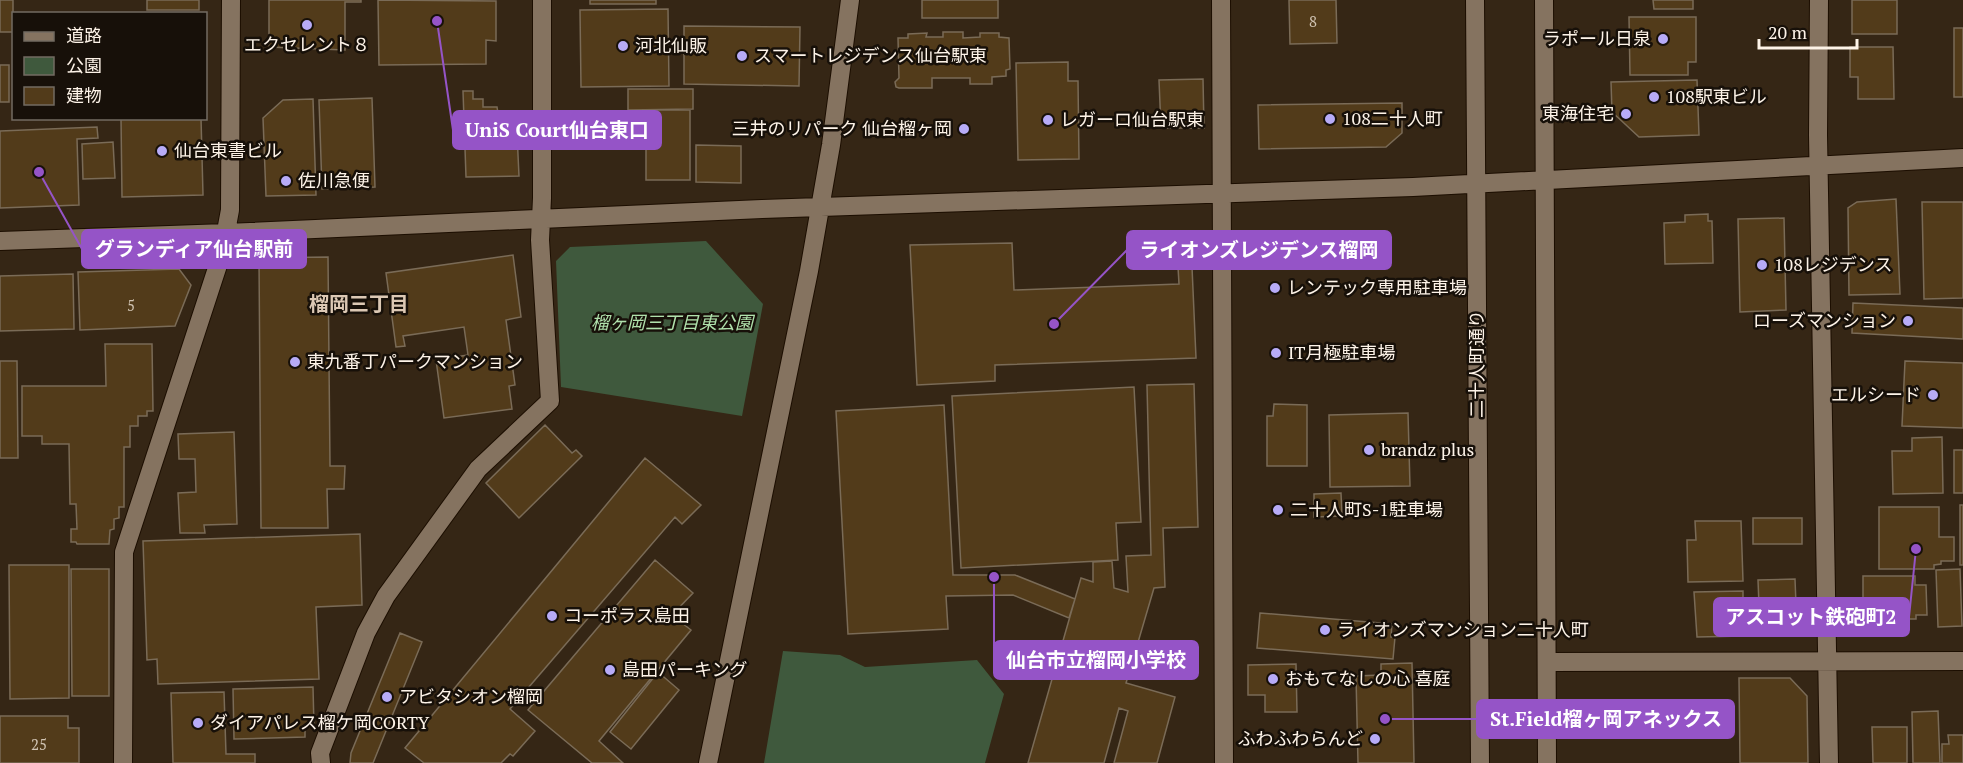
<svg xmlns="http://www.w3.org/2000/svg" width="1963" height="763" font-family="'PT Serif','Noto Sans JP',serif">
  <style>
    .green { fill: #3f593d }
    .building { fill: #523b1a; stroke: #7a6b57; stroke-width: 1.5 }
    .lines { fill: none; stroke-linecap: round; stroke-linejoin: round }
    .minor-casing { stroke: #1c0e01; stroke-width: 20 }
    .minor { stroke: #857360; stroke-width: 18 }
    .poi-dot { fill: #b7abf7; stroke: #171009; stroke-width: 2 }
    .labels { text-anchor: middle; stroke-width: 5; stroke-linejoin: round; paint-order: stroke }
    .number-label { font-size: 15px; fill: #d2c5b4 }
    .poi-label { font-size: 18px; fill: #fdf3e8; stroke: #171009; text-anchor: start }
    .park-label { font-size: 18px; font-style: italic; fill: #b0e1ac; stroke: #171009 }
    .street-label { font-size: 18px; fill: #fdf3e8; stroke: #171009 }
    .neighbourhood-label { font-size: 20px; font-weight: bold; fill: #dcc8b4; stroke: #171009 }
    .leader { fill: none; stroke: #9554c7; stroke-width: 2 }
    .callout-dot { fill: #9554c7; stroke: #171009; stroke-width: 2 }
    .callout { fill: #9554c7; stroke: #9554c7; stroke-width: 2 }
    .callout-label { font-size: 20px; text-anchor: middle; font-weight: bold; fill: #fff }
  </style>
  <rect width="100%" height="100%" fill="#352615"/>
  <path class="green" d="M706,241L763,304L742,416L561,387L556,261L570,247Z
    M783,651L840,655L865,667L977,660L1004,694L985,763H764Z"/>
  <path class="building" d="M0,0H13V32H0Z
    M147,0H199V10H147Z
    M269,0H361V2H345V50L269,47Z
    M378,0L496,1V41L486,40V64L379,65Z
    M590,0H656V4H590Z
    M922,0H998V18H922Z
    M1289,0H1336L1337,43L1290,44Z
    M1653,0H1693V9H1654Z
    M1852,0H1897V34H1852Z
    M668,9L669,86L581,87L580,10Z
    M1629,17H1696V62H1688V75H1630Z
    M684,26L800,27L799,86L684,84Z
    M1954,28H1963V97H1954Z
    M943,32H963V38L980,37V33H999V37L1009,38L1010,69L1006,70V76L992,77V84H970V78H932V88H899L896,87L895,82L899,78L898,38H908V34L927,33L926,37H943Z
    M1850,47H1893L1894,99H1858V77H1850Z
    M1068,62V81H1078L1079,159L1018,160L1016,63Z
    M0,65H9V102H0Z
    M1203,79L1204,128H1161L1159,80Z
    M1697,80L1699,135L1639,137L1612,112L1611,82Z
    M628,89H693V109L628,110Z
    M463,91H473V99H483V107H497L498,113L516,112L519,176L466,177Z
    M372,98L375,187L322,189L319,100Z
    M313,99L316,195L266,196L263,118L283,100Z
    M1402,103V133L1386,147L1259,149L1258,105Z
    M646,110H690V180H646Z
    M121,118H201L203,195L122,197Z
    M97,127L98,138L77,139L79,205L0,208V131Z
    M113,142L115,178L83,179L82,144Z
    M696,145L741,146V183L696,182Z
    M1896,199L1900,294L1849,295L1848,208L1857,202Z
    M1922,202H1963V298L1924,299Z
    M1708,214V221H1712L1713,263L1665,264L1664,223L1685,222V215Z
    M1784,218L1786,310L1740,312L1738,219Z
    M1012,243L1014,290L1179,284L1178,267H1192L1196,358L995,365V381L917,385L910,245Z
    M513,255L521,317L506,320L515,385L509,386L512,409L444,418L436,360L468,355L464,327L403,336L405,346L396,347L386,273Z
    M328,257L330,466H345L344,489H327L328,528H261L259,258Z
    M179,269L191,285L175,326L80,330L78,272Z
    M73,274L74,329L0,331V276Z
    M1853,303L1963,308V339L1852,333Z
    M105,344H152L153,411H147V416H138V426H130V447H124V507H119V518L114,519V529L110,530L109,544H77L76,542H71V529H77L76,504H70L69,444H42V436H22V386H106Z
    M0,361H17L18,458H0Z
    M1905,361L1963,363V428L1902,426Z
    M1194,384L1198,527L1163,528L1165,587L1154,588L1126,683L1175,697L1157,763H1114L1128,711L1119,708L1104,763H1028L1081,578L1093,582V562L1112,561L1114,588L1128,592L1126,556L1151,555L1147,385Z
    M1134,387L1141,522L1116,523L1118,560L961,568L952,396Z
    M1274,404L1307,405V466H1267V416H1273Z
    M944,405L953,575H1015L1075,599L1069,618L1013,595L946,596L948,629L848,634L836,411Z
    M1408,413L1410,486L1330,487L1329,415Z
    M545,425L572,453L576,450L582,456L519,518L486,483Z
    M234,432L237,524L204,525L205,533H180L178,493L196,492L195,459H179L178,434Z
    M1942,437L1943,493L1893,494L1892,451H1912V438Z
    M1954,450H1963V493H1954Z
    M645,458L701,505L682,524L675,517L510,709L535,731L513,756L510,754L501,763H424L405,748Z
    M1341,493L1342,516L1314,517V494Z
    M1960,505H1963V565H1960Z
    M1879,507H1939V537H1954V561H1941V564L1934,565V569H1879Z
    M1753,518H1802V544H1753Z
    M1695,521H1741L1743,581L1688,582L1687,540H1696Z
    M360,534L362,605L316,607L319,679L158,684L157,659L147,660L143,541Z
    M655,560L693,593L672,615L691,630L599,741L623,763H592L528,710Z
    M9,565H69V698L10,699Z
    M71,569H109V696H72Z
    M1960,569L1962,626L1938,627L1936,570Z
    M1863,576H1915V585H1926L1927,615H1916V619H1863Z
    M1795,579L1797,630L1760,631L1758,580Z
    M1743,591V636L1697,637L1694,592Z
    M1260,613L1392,624L1391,637H1395L1393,659L1257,648Z
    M400,633L422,642L373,763H350L351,753Z
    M1412,663L1414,763H1358L1356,676L1381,675V664Z
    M1296,664L1297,712H1265V695H1248V665Z
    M658,672L679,690L631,749L610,732Z
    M1739,678H1790L1807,696L1808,763H1740Z
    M313,687L314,727H305V737L234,739L233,689Z
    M224,692L226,754H255V763H173L171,693Z
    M1938,711L1940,763H1913L1912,712Z
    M0,716H68V728H79V763H0Z
    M1872,727H1907V763H1873Z
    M1948,735H1963V763H1942V744H1949Z"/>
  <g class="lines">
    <defs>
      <path id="minor" d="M1221,0L1224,763
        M1475,0L1480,763
        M1544,0L1547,763
        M1819,0L1818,135L1829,763
        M0,241L226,233L762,209L1413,187L1963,158
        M1547,662L1963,661
        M123,763L124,552L222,253L230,210L231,0
        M321,763L320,753L366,633L386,596L478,469L550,401L540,240L542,198V0
        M708,763L809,271L831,145L850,0"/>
    </defs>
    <use href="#minor" class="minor-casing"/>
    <use href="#minor" class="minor"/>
  </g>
  <g class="poi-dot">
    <circle cx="307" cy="25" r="6"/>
    <circle cx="1663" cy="39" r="6"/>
    <circle cx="623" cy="46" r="6"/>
    <circle cx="742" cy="56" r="6"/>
    <circle cx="1654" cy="97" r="6"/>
    <circle cx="1626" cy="114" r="6"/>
    <circle cx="1330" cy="119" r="6"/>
    <circle cx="1048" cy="120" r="6"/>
    <circle cx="964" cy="129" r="6"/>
    <circle cx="162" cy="151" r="6"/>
    <circle cx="286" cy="181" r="6"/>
    <circle cx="1762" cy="265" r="6"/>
    <circle cx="1275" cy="288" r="6"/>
    <circle cx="1908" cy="321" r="6"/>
    <circle cx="1276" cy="353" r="6"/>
    <circle cx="295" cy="362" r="6"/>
    <circle cx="1933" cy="395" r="6"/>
    <circle cx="1369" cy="450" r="6"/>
    <circle cx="1278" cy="510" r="6"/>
    <circle cx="552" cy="616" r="6"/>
    <circle cx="1325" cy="630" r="6"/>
    <circle cx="610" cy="670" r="6"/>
    <circle cx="1273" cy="679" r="6"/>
    <circle cx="387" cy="697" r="6"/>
    <circle cx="198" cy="723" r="6"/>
    <circle cx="1375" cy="739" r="6"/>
  </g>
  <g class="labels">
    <g class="number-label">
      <text x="1313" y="27">8</text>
      <text x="131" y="311">5</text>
      <text x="39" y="750">25</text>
    </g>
    <g class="poi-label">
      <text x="1651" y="45" text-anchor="end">ラポール日泉</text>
      <text x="307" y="51" text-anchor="middle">エクセレント８</text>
      <text x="635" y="52">河北仙販</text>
      <text x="754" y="62">スマートレジデンス仙台駅東</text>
      <text x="1666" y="103">108駅東ビル</text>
      <text x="1614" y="120" text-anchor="end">東海住宅</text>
      <text x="1342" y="125">108二十人町</text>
      <text x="1060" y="126">レガーロ仙台駅東</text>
      <text x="952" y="135" text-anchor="end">三井のリパーク 仙台榴ヶ岡</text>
      <text x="174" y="157">仙台東書ビル</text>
      <text x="298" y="187">佐川急便</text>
      <text x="1774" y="271">108レジデンス</text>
      <text x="1287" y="294">レンテック専用駐車場</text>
      <text x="1896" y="327" text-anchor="end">ローズマンション</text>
      <text x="1288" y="359">IT月極駐車場</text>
      <text x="307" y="368">東九番丁パークマンション</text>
      <text x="1921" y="401" text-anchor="end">エルシード</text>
      <text x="1381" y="456">brandz plus</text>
      <text x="1290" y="516">二十人町S-1駐車場</text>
      <text x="564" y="622">コーポラス島田</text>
      <text x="1337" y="636">ライオンズマンション二十人町</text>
      <text x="622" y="676">島田パーキング</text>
      <text x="1285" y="685">おもてなしの心 喜庭</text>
      <text x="399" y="703">アビタシオン榴岡</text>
      <text x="210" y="729">ダイアパレス榴ケ岡CORTY</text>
      <text x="1363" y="745" text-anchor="end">ふわふわらんど</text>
    </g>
    <g class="park-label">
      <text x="672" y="329">榴ヶ岡三丁目東公園</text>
    </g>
    <g class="street-label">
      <text transform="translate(1477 364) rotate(-90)" y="6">二十人町通り</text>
    </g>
    <g class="neighbourhood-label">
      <text x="359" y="311">榴岡三丁目</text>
    </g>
  </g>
  <path class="leader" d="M437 21L453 130M39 172L82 249M1054 324L1127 250M1916 549L1909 617M994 577L994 660M1385 719L1477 719"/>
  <g class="callout-dot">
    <circle cx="437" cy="21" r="6"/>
    <circle cx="39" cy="172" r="6"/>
    <circle cx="1054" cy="324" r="6"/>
    <circle cx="1916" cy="549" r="6"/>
    <circle cx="994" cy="577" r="6"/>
    <circle cx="1385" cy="719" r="6"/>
  </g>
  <g class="callout">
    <rect x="453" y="111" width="208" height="38" rx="6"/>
    <rect x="82" y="230" width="224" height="38" rx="6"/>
    <rect x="1127" y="231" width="264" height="38" rx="6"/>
    <rect x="1714" y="598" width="195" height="38" rx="6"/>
    <rect x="994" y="641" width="204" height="38" rx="6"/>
    <rect x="1477" y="700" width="257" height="38" rx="6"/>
  </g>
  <g class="callout-label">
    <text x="557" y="137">UniS Court仙台東口</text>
    <text x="194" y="256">グランディア仙台駅前</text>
    <text x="1259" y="257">ライオンズレジデンス榴岡</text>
    <text x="1811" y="624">アスコット鉄砲町2</text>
    <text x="1096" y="667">仙台市立榴岡小学校</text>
    <text x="1606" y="726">St.Field榴ヶ岡アネックス</text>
  </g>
  <rect x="12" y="12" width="195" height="108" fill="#171009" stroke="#736b62" stroke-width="1.5"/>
  <rect x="24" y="32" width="30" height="9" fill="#857360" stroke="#736b62" stroke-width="1.5"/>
  <text x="66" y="42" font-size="18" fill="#fdf3e8">道路</text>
  <rect x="24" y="57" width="30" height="18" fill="#3f593d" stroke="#736b62" stroke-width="1.5"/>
  <text x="66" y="72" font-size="18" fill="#fdf3e8">公園</text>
  <rect x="24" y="87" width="30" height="18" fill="#523b1a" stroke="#736b62" stroke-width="1.5"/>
  <text x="66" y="102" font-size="18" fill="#fdf3e8">建物</text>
  <path d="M1759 39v9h98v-9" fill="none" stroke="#fdf3e8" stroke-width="3"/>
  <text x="1768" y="39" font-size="18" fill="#fdf3e8" stroke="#171009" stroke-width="4.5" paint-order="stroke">20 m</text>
</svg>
